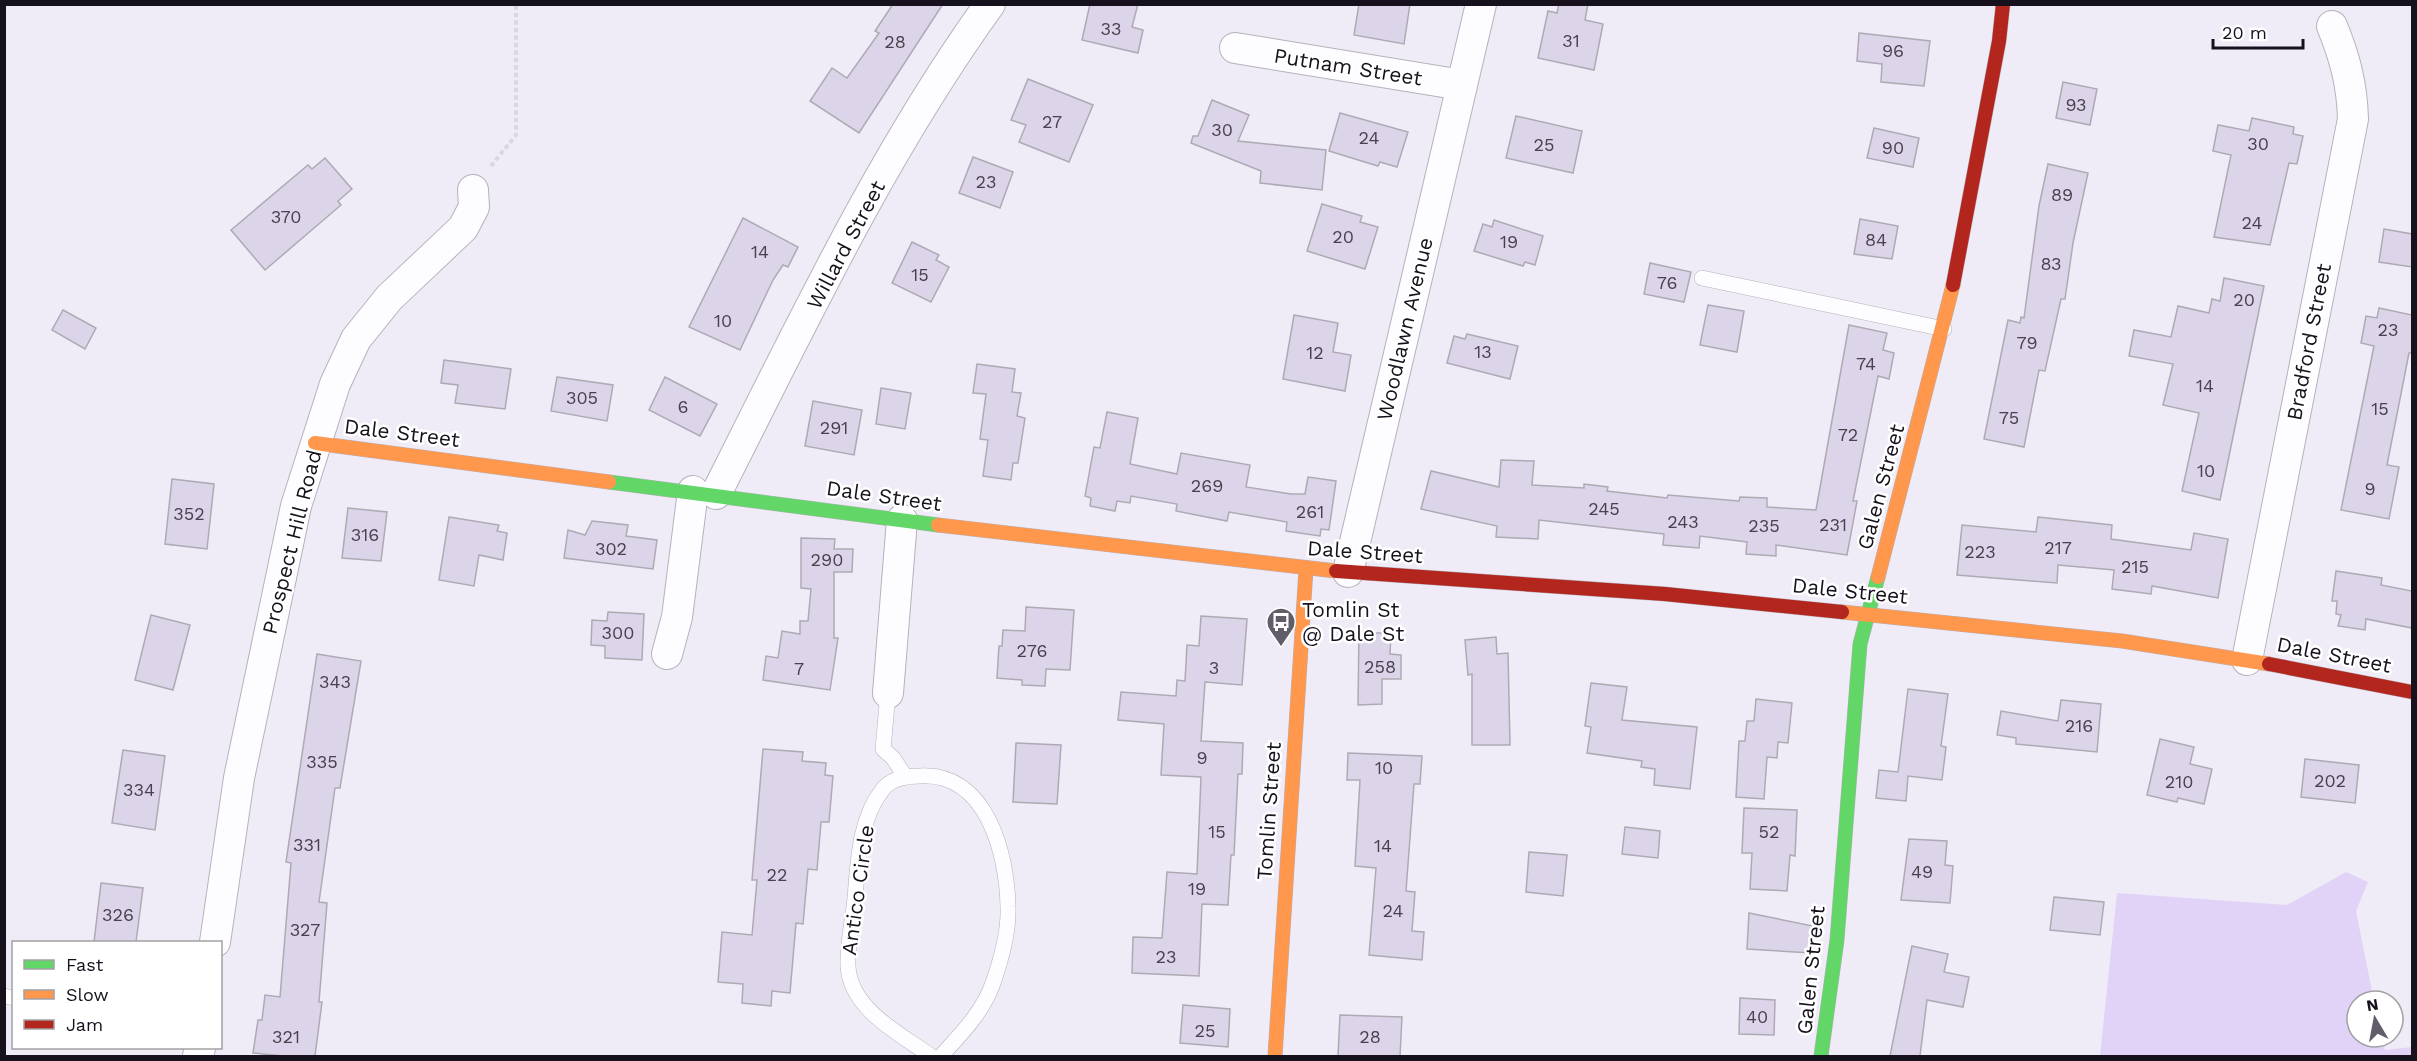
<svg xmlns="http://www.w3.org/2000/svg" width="2417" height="1061" viewBox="0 0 2417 1061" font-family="'Work Sans',sans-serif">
  <rect width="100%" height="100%" fill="#f0ecf7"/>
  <path fill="#e1d3f7" d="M2346 872 2368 882 2356 911 2374 1001H2357V1037H2382L2385 1050 2412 1047V1056H2100L2117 893 2287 905Z"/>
  <g fill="#dcd4e8" stroke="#aeaab4" stroke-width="1.5">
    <path d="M893 4H943L859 133 810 101 832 68 847 78 879 33 875 31Z"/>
    <path d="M1090 4H1138L1132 27 1143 30 1138 53 1082 40Z"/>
    <path d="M1359 4H1410L1404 44 1354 35Z"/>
    <path d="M1559 4H1588L1585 20 1603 24 1594 70 1538 58 1548 11 1557 13Z"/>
    <path d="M1859 33 1930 41 1924 86 1881 82 1882 64 1857 61Z"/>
    <path d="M1028 79 1093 105 1069 162 1019 142 1026 125 1011 120Z"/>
    <path d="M2063 82 2097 89 2090 125 2056 118Z"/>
    <path d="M1212 100 1249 115 1238 141 1326 150 1322 190 1260 183 1261 171 1191 143 1193 136H1198Z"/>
    <path d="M1340 113 1408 132 1397 167 1380 162 1378 166 1329 151Z"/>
    <path d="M1516 116 1582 131 1573 173 1506 158Z"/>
    <path d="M2252 118 2294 127 2293 134 2303 136 2297 164 2289 163 2270 245 2214 237 2231 155 2213 151 2218 125 2249 131Z"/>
    <path d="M1874 128 1919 138 1913 167 1867 158Z"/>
    <path d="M973 157 1013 172 1000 208 959 193Z"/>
    <path d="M325 158 352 189 338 201 341 205 265 270 231 230 308 165 312 169Z"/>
    <path d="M2048 164 2088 173 2073 243 2065 299H2061L2045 371 2039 370 2024 447 1984 439 2008 320 2020 323 2021 317 2024 318 2039 206Z"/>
    <path d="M1322 204 1362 216 1360 222 1378 227 1365 269 1307 251Z"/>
    <path d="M743 218 798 247 788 267 783 265 773 280 740 350 689 327Z"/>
    <path d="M1860 219 1898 226 1892 259 1854 254Z"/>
    <path d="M1494 220 1543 236 1535 265 1525 262 1523 266 1474 251 1483 224 1492 227Z"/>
    <path d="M2384 229 2412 234V267L2379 262Z"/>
    <path d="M912 242 939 255 936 260 949 267 931 302 892 283Z"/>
    <path d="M1650 263 1691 272 1684 302 1644 294Z"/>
    <path d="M2224 278 2264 286 2220 500 2182 491 2199 413 2163 405 2173 364 2129 356 2134 330 2171 337 2178 306 2209 313 2212 299 2220 301Z"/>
    <path d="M1708 305 1744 311 1737 352 1700 345Z"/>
    <path d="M2379 308 2412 315V353H2409L2387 465 2399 467 2389 519 2341 510 2374 346 2361 343 2366 316 2377 318Z"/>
    <path d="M63 310 96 328 85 349 52 330Z"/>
    <path d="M1294 315 1338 323 1333 352 1351 355 1345 391 1283 379Z"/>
    <path d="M1849 325 1887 333 1883 350 1894 353 1889 379 1878 376 1853 501H1857L1847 555 1776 545V556L1746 554 1747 542 1700 536 1699 548 1663 545 1664 534 1539 520 1538 539 1496 537 1497 526 1421 509 1431 471 1499 487 1501 460 1534 461 1532 485 1584 488V484L1608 487 1607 491 1667 498 1668 495 1739 501 1740 497 1767 498V507L1816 510Z"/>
    <path d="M1467 334 1518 346 1510 379 1447 363 1454 336 1465 339Z"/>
    <path d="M444 360 511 369 505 409 455 403 458 385 441 383Z"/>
    <path d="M977 364 1015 369 1012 392 1021 393 1017 416 1025 418 1018 463H1013L1011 480 983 476 988 440 980 439 986 394 973 393Z"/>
    <path d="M557 377 613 385 607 421 551 411Z"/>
    <path d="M665 377 717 404 700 436 649 410Z"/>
    <path d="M881 388 911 393 905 429 876 424Z"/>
    <path d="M813 401 862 410 854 455 805 446Z"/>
    <path d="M1107 412 1138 418 1130 464 1177 474 1181 453 1250 465 1246 487 1291 494H1305L1308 477 1336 481 1329 530 1321 529 1320 536 1286 531 1287 522 1229 512 1227 521 1176 511 1177 504 1131 496 1130 503 1117 501 1115 511 1090 506 1091 498 1085 496 1094 447 1100 448Z"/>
    <path d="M172 479 214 484 207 549 165 544Z"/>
    <path d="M348 508 387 512 381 561 342 558Z"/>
    <path d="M449 517 499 525 497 531 507 533 503 560 479 555 474 586 439 580Z"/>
    <path d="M2038 517 2112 525 2111 539 2191 550 2194 533 2228 539 2218 598 2152 586 2151 594 2112 589 2114 570 2058 565 2057 583 1957 575 1962 525 2036 532Z"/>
    <path d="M592 521 628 525 626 536 657 540 653 569 564 558 568 530 585 535Z"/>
    <path d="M801 538 835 539 834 549H853L852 572H834V638H838L830 690 763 680 766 656 778 658 782 631 800 634V621H808L811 589 801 588Z"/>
    <path d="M2336 571 2382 578 2381 585 2412 591V628L2366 619 2365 630 2338 626 2341 615 2336 614 2337 601H2332Z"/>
    <path d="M1026 607 1074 610 1070 670 1046 669 1045 686 1022 685V680L997 678 999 646H1002L1003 630 1025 631Z"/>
    <path d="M608 612 644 614 642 660 605 658V646L591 645 592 620 607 621Z"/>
    <path d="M151 615 190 625 173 690 135 680Z"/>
    <path d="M1201 616 1247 619 1242 685 1205 682 1201 741 1243 743 1242 774H1238L1234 855H1231L1228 905 1202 904 1199 976 1132 973 1133 937 1162 938 1167 872 1197 874 1201 777 1161 775 1164 724 1118 720 1121 692 1176 696 1177 680 1185 681 1187 645 1199 646Z"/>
    <path d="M1359 633H1391L1390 654 1401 655V679H1382V704L1358 705Z"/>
    <path d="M1496 637 1497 654 1508 653 1510 745H1472V674L1468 675 1465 640Z"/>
    <path d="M317 654 361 661 340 788H335L319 902 327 903 319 1002H322L315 1056H283L253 1053 258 1020H262L265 995 280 997 291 863 286 862Z"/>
    <path d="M1591 683 1627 687 1622 720 1697 727 1690 789 1654 785 1655 769 1641 767 1642 761 1587 753 1591 727 1585 726Z"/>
    <path d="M1908 689 1948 694 1941 746 1946 747 1942 780 1908 776 1906 801 1876 798 1879 770 1898 772Z"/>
    <path d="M1756 699 1792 703 1788 743 1778 742 1777 758 1767 757 1764 799 1736 797 1739 741H1745L1747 721H1754Z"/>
    <path d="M2061 700 2101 704 2097 752 2016 744V738L1997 735 2001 711 2058 721Z"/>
    <path d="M2160 739 2194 747 2190 764 2212 769 2204 804 2178 798 2177 802 2147 795Z"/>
    <path d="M1016 743 1061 745 1057 804 1013 802Z"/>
    <path d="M763 749 803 752 802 761 826 763 825 775 833 776 829 822H821L817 870 808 869 803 924 796 923 790 993 772 991 771 1006 742 1003 743 984 718 982 722 932 752 935 757 880H752Z"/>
    <path d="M123 750 165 756 155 830 112 823Z"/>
    <path d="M1348 753 1422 756 1420 784H1414L1406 891 1415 892 1412 931 1424 932 1422 960 1369 955 1376 868 1355 866 1360 780H1347Z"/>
    <path d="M2305 759 2359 765 2355 803 2301 797Z"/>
    <path d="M1744 808 1797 810 1795 856 1790 855 1787 891 1750 889 1752 853H1742Z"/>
    <path d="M1625 827 1660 831 1658 858 1622 854Z"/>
    <path d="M1909 839 1947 841 1945 865 1953 866 1950 903 1901 900Z"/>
    <path d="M1529 852 1567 855 1563 896 1526 892Z"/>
    <path d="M101 883 143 888 136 942H94Z"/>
    <path d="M2054 897 2104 902 2100 935 2050 930Z"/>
    <path d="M1749 913 1813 926 1811 953 1747 949Z"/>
    <path d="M1912 946 1948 954 1944 972 1969 977 1963 1007 1927 1000 1920 1056H1890Z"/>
    <path d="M1740 998 1775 1000 1774 1035 1739 1034Z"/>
    <path d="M1183 1005 1230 1009 1228 1047 1180 1043Z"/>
    <path d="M1340 1015 1402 1017 1400 1056H1338Z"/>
  </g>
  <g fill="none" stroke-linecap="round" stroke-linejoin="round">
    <g stroke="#b6b1bc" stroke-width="16">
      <g id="lane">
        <path d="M1702 278 1944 329"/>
        <path d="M888 693 883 749 893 758 905 776"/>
        <path d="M4 996 14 998"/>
        <path d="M931 1056C900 1034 850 1009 848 966 847 944 853 920 855 898 858 862 859 819 883 789 891 779 907 776 920 776 987 772 1007 854 1008 907 1009 931 1001 960 993 983 983 1012 961 1034 941 1056"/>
      </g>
    </g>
    <g stroke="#b6b1bc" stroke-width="32">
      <g id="street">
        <path d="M1235 48 1462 85"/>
        <path d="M716 494C800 328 881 155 990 4"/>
        <path d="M1348 572 1481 4"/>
        <path d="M667 654 677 617 693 491"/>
        <path d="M2247 660 2353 119C2352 84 2345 58 2332 26"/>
        <path d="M888 693 902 520"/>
        <path d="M215 942 239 778 296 506 335 384 356 339 389 298 463 228 474 207 473 190"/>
        <path d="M198 1056 200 1048"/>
      </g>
    </g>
    <g stroke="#b6b1bc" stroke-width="15">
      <g id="fast">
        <path d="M609 482 938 525"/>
        <path d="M1821 1056 1837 940 1860 644 1878 577"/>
      </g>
    </g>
    <g stroke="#b6b1bc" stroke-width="15">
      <g id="slow">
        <path d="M315 443 609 482"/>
        <path d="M938 525 1336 571"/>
        <path d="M1878 577 1953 285"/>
        <path d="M1842 612 2122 641 2269 664"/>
        <path d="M1275 1056 1306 569"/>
      </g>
    </g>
    <g stroke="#b6b1bc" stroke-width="15">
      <g id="jam">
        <path d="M1953 285 1999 41 2003 4"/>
        <path d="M1336 571 1665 594 1842 612"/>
        <path d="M2269 664 2412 692"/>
      </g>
    </g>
    <path stroke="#dad8dc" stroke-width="4" stroke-dasharray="4.5 3" stroke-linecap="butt" d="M491 166 516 135V4"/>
    <use href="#lane" stroke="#fdfcfe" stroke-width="15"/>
    <use href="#street" stroke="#fdfcfe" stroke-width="30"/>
    <use href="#fast" stroke="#63d668" stroke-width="14"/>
    <use href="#slow" stroke="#ff974d" stroke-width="14"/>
    <use href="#jam" stroke="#b3261e" stroke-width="14"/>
  </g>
  <defs>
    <g id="bus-pin" transform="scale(1.5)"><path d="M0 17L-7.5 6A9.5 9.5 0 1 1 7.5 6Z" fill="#625e69" stroke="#fff"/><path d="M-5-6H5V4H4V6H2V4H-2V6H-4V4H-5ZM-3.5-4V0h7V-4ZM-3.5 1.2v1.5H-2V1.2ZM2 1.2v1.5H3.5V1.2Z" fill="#fff"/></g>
  </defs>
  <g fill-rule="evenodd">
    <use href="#bus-pin" x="1281" y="622"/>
  </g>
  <g text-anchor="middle" stroke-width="5" stroke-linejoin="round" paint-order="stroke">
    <g font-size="18" fill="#48424f">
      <text x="1111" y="35">33</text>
      <text x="1571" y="47">31</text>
      <text x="895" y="48">28</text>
      <text x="1893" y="57">96</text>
      <text x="2076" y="111">93</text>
      <text x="1052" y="128">27</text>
      <text x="1222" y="136">30</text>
      <text x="1369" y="144">24</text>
      <text x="2258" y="150">30</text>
      <text x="1544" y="151">25</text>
      <text x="1893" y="154">90</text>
      <text x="986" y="188">23</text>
      <text x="2062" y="201">89</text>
      <text x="286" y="223">370</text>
      <text x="2252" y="229">24</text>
      <text x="1343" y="243">20</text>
      <text x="1876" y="246">84</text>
      <text x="1509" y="248">19</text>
      <text x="760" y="258">14</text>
      <text x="2051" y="270">83</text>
      <text x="920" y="281">15</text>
      <text x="1667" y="289">76</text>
      <text x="2244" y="306">20</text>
      <text x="723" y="327">10</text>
      <text x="2388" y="336">23</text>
      <text x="2027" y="349">79</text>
      <text x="1483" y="358">13</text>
      <text x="1315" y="359">12</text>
      <text x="1866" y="370">74</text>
      <text x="2205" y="392">14</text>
      <text x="582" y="404">305</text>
      <text x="683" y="413">6</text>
      <text x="2380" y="415">15</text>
      <text x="2009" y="424">75</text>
      <text x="834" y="434">291</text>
      <text x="1848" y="441">72</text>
      <text x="2206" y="477">10</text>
      <text x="1207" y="492">269</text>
      <text x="2370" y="495">9</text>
      <text x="1604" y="515">245</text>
      <text x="1310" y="518">261</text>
      <text x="189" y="520">352</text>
      <text x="1683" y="528">243</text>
      <text x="1833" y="531">231</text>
      <text x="1764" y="532">235</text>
      <text x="365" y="541">316</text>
      <text x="2058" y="554">217</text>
      <text x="611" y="555">302</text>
      <text x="1980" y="558">223</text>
      <text x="827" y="566">290</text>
      <text x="2135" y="573">215</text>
      <text x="618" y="639">300</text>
      <text x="1032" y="657">276</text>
      <text x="1380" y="673">258</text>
      <text x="1214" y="674">3</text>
      <text x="799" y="675">7</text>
      <text x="335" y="688">343</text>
      <text x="2079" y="732">216</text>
      <text x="1202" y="764">9</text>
      <text x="322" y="768">335</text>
      <text x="1384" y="774">10</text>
      <text x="2330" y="787">202</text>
      <text x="2179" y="788">210</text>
      <text x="139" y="796">334</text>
      <text x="1217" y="838">15</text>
      <text x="1769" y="838">52</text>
      <text x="307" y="851">331</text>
      <text x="1383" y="852">14</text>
      <text x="1922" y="878">49</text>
      <text x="777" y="881">22</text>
      <text x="1197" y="895">19</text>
      <text x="1393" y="917">24</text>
      <text x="118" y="921">326</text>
      <text x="305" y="936">327</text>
      <text x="1166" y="963">23</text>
      <text x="1757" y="1023">40</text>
      <text x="1205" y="1037">25</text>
      <text x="286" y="1043">321</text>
      <text x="1370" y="1043">28</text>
    </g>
    <g font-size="21" fill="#16111c" stroke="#fff">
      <text transform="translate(1348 67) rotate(9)" y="7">Putnam Street</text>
      <text transform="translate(846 245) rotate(-62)" y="7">Willard Street</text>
      <text transform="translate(1405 329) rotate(-77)" y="7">Woodlawn Avenue</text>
      <text transform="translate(2309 342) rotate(-79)" y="7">Bradford Street</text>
      <text transform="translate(402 433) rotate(7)" y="7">Dale Street</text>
      <text transform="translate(1881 487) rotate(-75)" y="7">Galen Street</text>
      <text transform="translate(884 496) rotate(8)" y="7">Dale Street</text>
      <text transform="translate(292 542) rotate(-76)" y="7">Prospect Hill Road</text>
      <text transform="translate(1365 552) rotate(4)" y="7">Dale Street</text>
      <text transform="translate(1850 591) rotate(6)" y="7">Dale Street</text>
      <text transform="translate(2334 655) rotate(11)" y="7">Dale Street</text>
      <text transform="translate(1269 811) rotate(-86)" y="7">Tomlin Street</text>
      <text transform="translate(858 890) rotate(-82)" y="7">Antico Circle</text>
      <text transform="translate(1811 970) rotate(-84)" y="7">Galen Street</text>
    </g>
    <g font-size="21" fill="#16111c" stroke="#fff" text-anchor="start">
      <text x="1302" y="617">Tomlin St<tspan x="1302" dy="24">@ Dale St</tspan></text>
    </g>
  </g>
  <rect width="2417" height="1061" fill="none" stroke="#16111c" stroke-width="12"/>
  <rect x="12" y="941" width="210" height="108" fill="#ffffff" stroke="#a2a0a4" stroke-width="1.5"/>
  <rect x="24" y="960" width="30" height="9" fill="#63d668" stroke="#a2a0a4" stroke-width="1.5"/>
  <text x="66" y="971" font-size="18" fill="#16111c">Fast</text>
  <rect x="24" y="990" width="30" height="9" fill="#ff974d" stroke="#a2a0a4" stroke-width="1.5"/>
  <text x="66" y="1001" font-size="18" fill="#16111c">Slow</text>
  <rect x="24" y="1020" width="30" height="9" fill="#b3261e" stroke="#a2a0a4" stroke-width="1.5"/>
  <text x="66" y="1031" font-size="18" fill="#16111c">Jam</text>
  <g transform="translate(2375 1019) rotate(350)"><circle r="28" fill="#ffffff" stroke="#a2a0a4" stroke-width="1.5"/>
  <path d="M0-4.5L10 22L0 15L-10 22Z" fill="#625e69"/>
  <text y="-9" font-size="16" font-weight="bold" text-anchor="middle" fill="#16111c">N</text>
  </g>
  <path d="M2213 39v9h90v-9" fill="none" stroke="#16111c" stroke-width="3"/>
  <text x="2222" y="39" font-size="18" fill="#16111c" stroke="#ffffff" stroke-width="4.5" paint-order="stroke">20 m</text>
</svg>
